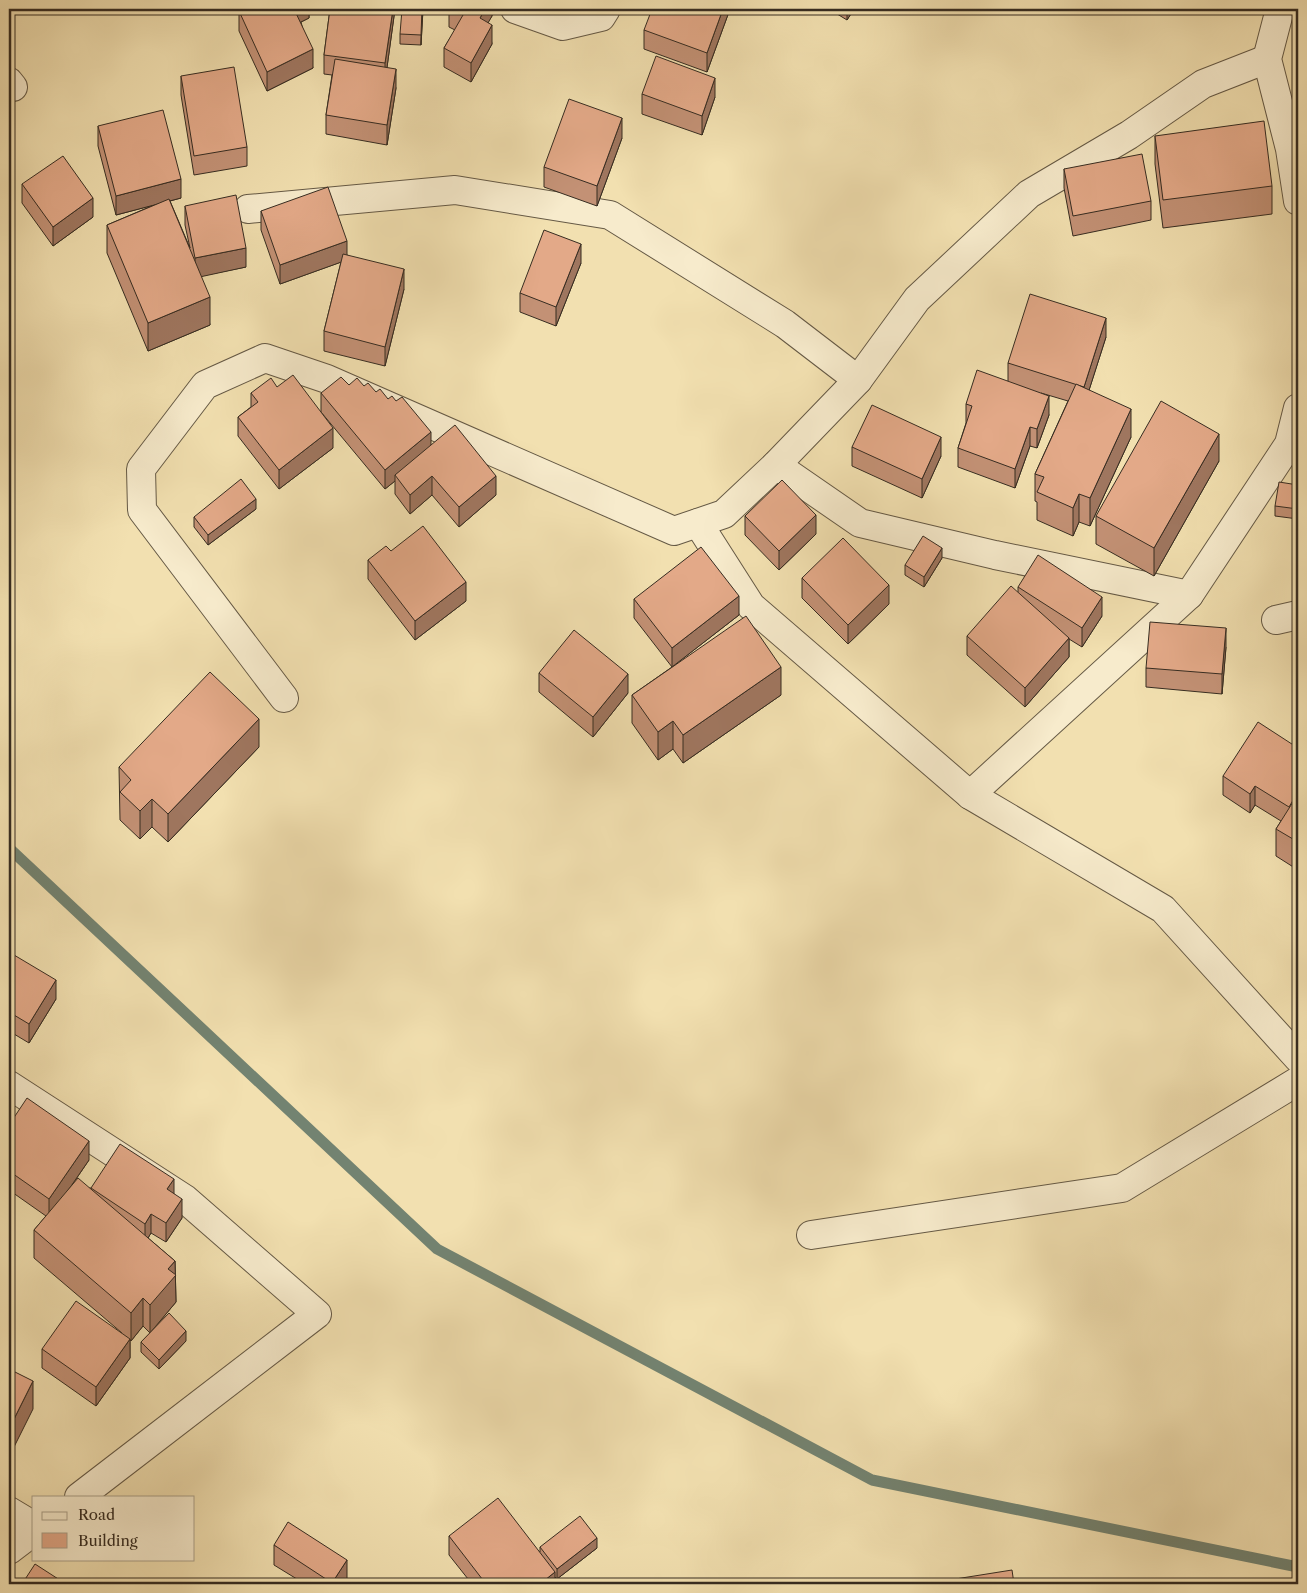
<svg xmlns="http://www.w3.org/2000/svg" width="1307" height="1593" viewBox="0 0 1307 1593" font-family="'Libre Caslon Text',serif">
  <rect width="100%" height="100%" fill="#f2e0b0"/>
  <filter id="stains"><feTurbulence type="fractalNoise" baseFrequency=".004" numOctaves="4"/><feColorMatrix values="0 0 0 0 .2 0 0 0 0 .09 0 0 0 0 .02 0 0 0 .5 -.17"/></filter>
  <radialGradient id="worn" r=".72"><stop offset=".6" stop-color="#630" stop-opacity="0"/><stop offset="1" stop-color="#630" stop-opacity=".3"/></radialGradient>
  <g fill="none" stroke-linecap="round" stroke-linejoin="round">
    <path stroke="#738371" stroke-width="11" d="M9 848 437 1249 872 1480 1298 1567"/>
    <g stroke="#655945" stroke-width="30">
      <g id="minor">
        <path d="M515 9 563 26 601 17 606 9"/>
        <path d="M1280 9 1267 59 1290 149 1298 201"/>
        <path d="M9 82 13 87"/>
        <path d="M248 209 455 190 610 215 785 324 858 380"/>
        <path d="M776 465 860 523 995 555 1189 595"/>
        <path d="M698 523 751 606 970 795 1163 909 1298 1058"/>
        <path d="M1276 620 1298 615"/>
        <path d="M284 698 142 510 141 469 205 385 265 358 327 379 674 531 724 514 776 465 858 380 917 299 1029 194 1129 135 1203 84 1267 59"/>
        <path d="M970 795 1189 595 1289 444 1298 408"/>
        <path d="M9 1085 185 1199 317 1314 79 1497"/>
        <path d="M811 1235 1122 1188 1298 1081"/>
        <path d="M9 1511 34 1526"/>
        <path d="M9 1550 34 1531"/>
      </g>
    </g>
    <use href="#minor" stroke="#f7ebcc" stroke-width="28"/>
  </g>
  <g fill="#c39175" stroke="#362c21">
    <path d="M309 9V18L301 22 313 68 267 91 239 31V11Z"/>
    <path d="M330 9H395L387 67 396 88 387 145 326 134V115L332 75 324 74V55Z"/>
    <path d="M423 9 421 45 400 44V34Z"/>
    <path d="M449 9H492V16L488 22 492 44 471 82 444 67V48L455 30 449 27Z"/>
    <path d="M730 9 707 72 644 49V30Z"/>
    <path d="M829 9H854L847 20Z"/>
    <path d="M181 76 247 147V166L194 175 181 95Z"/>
    <path d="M642 94 715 97 702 135 642 114Z"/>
    <path d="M98 126 181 198 170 201 190 248 185 225V206L246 267 201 276 210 325 148 351 107 253V225L154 205 116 215 98 146Z"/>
    <path d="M1155 136 1272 186V214L1163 228 1155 164Z"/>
    <path d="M622 138 597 206 544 187V167Z"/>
    <path d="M1064 169 1151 201V220L1073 236 1064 188Z"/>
    <path d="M22 184 93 217 53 246 22 203Z"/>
    <path d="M261 211 347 255 404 289 385 366 324 351V331L341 262 280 284 261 230Z"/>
    <path d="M581 263 556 326 520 312V293Z"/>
    <path d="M1106 337 1089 390 1131 437 1090 526 1079 522 1073 536 1037 520V502L1035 501V474L1068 401 1041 393 1049 415 1037 448 1030 446 1015 488 958 467V448L966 423V404L1008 381V363Z"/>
    <path d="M349 385 364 386 388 399 431 445 496 495 459 527 432 495 410 514 395 494V481L385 489 321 412V393Z"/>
    <path d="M277 387 333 448 279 489 238 436V417L251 407V393Z"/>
    <path d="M852 447 941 456 922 498 852 466Z"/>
    <path d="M1219 461 1154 576 1096 544V516Z"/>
    <path d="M1298 485V519L1275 516V506Z"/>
    <path d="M256 509 208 545 194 527V517Z"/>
    <path d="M745 516 816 534 779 570 745 535Z"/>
    <path d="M391 551 466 601 415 640 368 579V560Z"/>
    <path d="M942 558 924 587 905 575V565Z"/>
    <path d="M802 578 889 604 848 644 802 598Z"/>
    <path d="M1018 587 1102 616 1082 647 1069 639V657L1025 707 967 655V636L1018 592Z"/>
    <path d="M634 599 739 615 672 667 781 695 683 763 673 749 658 760 632 723V695L672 667 634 618Z"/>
    <path d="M1226 647 1222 694 1146 687V668Z"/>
    <path d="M539 673 628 693 593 737 539 692Z"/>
    <path d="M259 747 168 842 152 827 140 839 120 820 119 767Z"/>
    <path d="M1298 748V870L1276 856V829L1281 821 1255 805 1250 813 1223 795V776Z"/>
    <path d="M9 952 56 999 29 1043 9 1031Z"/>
    <path d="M9 1125 89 1160 70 1188H91L174 1194 182 1218 166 1242 151 1233 148 1238 175 1261 176 1302 151 1332 186 1341 159 1369 141 1352V1342L150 1333 143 1326 131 1341 130 1340V1358L96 1406 42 1368V1349L122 1333 34 1258V1230L46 1216 9 1190Z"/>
    <path d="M449 1536 540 1552V1547L597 1548 557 1579 555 1577V1584H472L449 1555Z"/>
    <path d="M274 1545 347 1579 343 1584H305L274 1565Z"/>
  </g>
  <g fill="#9f765f" stroke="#362c21">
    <path d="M293 9H309V18L293 26Z"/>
    <path d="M393 9H395L385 82V63Z"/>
    <path d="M422 9H423L421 45V35Z"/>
    <path d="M485 9H492V16L480 37V18Z"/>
    <path d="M723 9H730L707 72V53Z"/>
    <path d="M847 9H854L847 20Z"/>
    <path d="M492 25V44L471 82V63Z"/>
    <path d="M313 49V68L267 91V72Z"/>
    <path d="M396 69V88L387 145V125Z"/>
    <path d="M715 78V97L702 135V116Z"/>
    <path d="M622 118V138L597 206V186Z"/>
    <path d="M181 179V198L116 215V196Z"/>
    <path d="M93 198V217L53 246V227Z"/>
    <path d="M347 241V260L280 284V265Z"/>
    <path d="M581 244V263L556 326V307Z"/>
    <path d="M246 248V267L195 278V258Z"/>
    <path d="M404 269V289L385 366V347Z"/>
    <path d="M210 297V325L148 351V323Z"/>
    <path d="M1106 318V337L1084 406V387Z"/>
    <path d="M1049 396V415L1037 448V429Z"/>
    <path d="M1131 409V437L1090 526V498Z"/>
    <path d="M1030 427V446L1015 488V469Z"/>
    <path d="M333 428V448L279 489V470Z"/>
    <path d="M431 432V451L395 475V481L385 489V470Z"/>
    <path d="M1219 434V461L1154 576V548Z"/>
    <path d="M941 437V456L922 498V479Z"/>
    <path d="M432 476V495L410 514V495Z"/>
    <path d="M496 476V495L459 527V507Z"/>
    <path d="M1079 494V522L1073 536V508Z"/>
    <path d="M256 499V509L208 545V535Z"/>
    <path d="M816 515V534L779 570V551Z"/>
    <path d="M942 548V558L924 587V577Z"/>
    <path d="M466 582V601L415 640V621Z"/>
    <path d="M889 585V604L848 644V625Z"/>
    <path d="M739 596V615L672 667V648Z"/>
    <path d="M1102 597V616L1082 647V628Z"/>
    <path d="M1226 628V647L1222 694V674Z"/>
    <path d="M1069 638V657L1025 707V688Z"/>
    <path d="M781 667V695L683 763V735Z"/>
    <path d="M628 674V693L593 737V717Z"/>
    <path d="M259 719V747L168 842V814Z"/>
    <path d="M673 721V749L658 760V732Z"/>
    <path d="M1255 786V805L1250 813V794Z"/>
    <path d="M152 799V827L140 839V811Z"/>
    <path d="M56 980V999L29 1043V1024Z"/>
    <path d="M89 1141V1160L49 1218V1199Z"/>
    <path d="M174 1179V1198L167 1189Z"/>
    <path d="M182 1199V1218L166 1242V1223Z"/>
    <path d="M151 1214V1233L145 1243V1224Z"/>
    <path d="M175 1261 176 1302 150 1333V1305L168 1269Z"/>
    <path d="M143 1298V1326L131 1341V1313Z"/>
    <path d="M186 1331V1341L159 1369V1360Z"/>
    <path d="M130 1339V1358L96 1406V1387Z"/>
    <path d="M33 1381V1409L9 1457V1429Z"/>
    <path d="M597 1538V1548L557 1579V1569Z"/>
    <path d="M347 1560V1579L343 1584H332V1583Z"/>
    <path d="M555 1572V1584H540Z"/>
  </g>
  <g fill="#e3a988" stroke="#362c21">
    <path d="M244 9H294L313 49 267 72 239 11Z"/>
    <path d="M330 9H393L385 63 324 55Z"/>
    <path d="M402 9H422L421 35 400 34Z"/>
    <path d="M451 9H485L480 18 492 25 471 63 444 48 463 15Z"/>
    <path d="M652 9H723L707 53 644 30Z"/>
    <path d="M656 56 715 78 702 116 642 94Z"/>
    <path d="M335 59 396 69 387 125 326 115Z"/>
    <path d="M234 67 247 147 194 156 181 76Z"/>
    <path d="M569 99 622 118 597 186 544 167Z"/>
    <path d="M163 110 181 179 116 196 98 126Z"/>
    <path d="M1264 121 1272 186 1163 200 1155 136Z"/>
    <path d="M1142 154 1151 201 1073 216 1064 169Z"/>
    <path d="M63 156 93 198 53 227 22 184Z"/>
    <path d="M328 187 347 241 280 265 261 211Z"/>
    <path d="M236 195 246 248 195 258 185 206Z"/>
    <path d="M169 199 210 297 148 323 107 225Z"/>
    <path d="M544 230 581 244 556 307 520 293Z"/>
    <path d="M343 254 404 269 385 347 324 331Z"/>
    <path d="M1030 294 1106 318 1084 387 1008 363Z"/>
    <path d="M977 370 1049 396 1037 429 1030 427 1015 469 958 448 972 406 966 404Z"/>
    <path d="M293 375 333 428 279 470 238 417 258 402 251 393 271 378 277 387Z"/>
    <path d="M341 377 349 385 357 378 364 386 368 383 376 392 380 389 388 399 392 396 396 401 402 397 431 432 385 470 321 393Z"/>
    <path d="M1076 384 1131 409 1090 498 1079 494 1073 508 1037 492 1044 477 1035 474Z"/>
    <path d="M1161 401 1219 434 1154 548 1096 516Z"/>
    <path d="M872 405 941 437 922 479 852 447Z"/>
    <path d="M455 425 496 476 459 507 432 476 410 495 395 475Z"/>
    <path d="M241 479 256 499 208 535 194 517Z"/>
    <path d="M782 480 816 515 779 551 745 516Z"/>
    <path d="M1279 482 1298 485V509L1275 506Z"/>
    <path d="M423 526 466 582 415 621 368 560 386 546 391 551Z"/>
    <path d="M923 536 942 548 924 577 905 565Z"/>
    <path d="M843 538 889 585 848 625 802 578Z"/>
    <path d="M701 547 739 596 672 648 634 599Z"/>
    <path d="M1038 555 1102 597 1082 628 1018 587Z"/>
    <path d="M1011 586 1069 638 1025 688 967 636Z"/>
    <path d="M746 616 781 667 683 735 673 721 658 732 632 695Z"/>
    <path d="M1150 622 1226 628 1222 674 1146 668Z"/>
    <path d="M574 630 628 674 593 717 539 673Z"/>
    <path d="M210 672 259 719 168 814 152 799 140 811 120 792 131 780 119 767Z"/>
    <path d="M1258 722 1298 748V792L1289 807 1255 786 1250 794 1223 776Z"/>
    <path d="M1298 794V842L1276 829Z"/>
    <path d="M9 952 56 980 29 1024 9 1012Z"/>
    <path d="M27 1098 89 1141 49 1199 9 1171V1125Z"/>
    <path d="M120 1144 174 1179 167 1189 182 1199 166 1223 151 1214 145 1224 91 1188Z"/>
    <path d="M78 1178 175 1261 168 1269 176 1275 150 1305 143 1298 131 1313 34 1230Z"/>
    <path d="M76 1301 130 1339 96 1387 42 1349Z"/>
    <path d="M169 1313 186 1331 159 1360 141 1342Z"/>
    <path d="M9 1369 33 1381 9 1429Z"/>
    <path d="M498 1498 555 1572 540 1584H486L449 1536Z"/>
    <path d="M580 1516 597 1538 557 1569 540 1547Z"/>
    <path d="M288 1522 347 1560 332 1583 274 1545Z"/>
    <path d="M35 1564 66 1584H22Z"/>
    <path d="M1012 1570 1014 1584H924Z"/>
  </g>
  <rect width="1307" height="1593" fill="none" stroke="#f2e0b0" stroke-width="30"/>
  <rect x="10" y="10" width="1287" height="1573" fill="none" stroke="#362c21" stroke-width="2.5"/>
  <rect x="15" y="15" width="1277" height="1563" fill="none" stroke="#362c21"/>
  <rect x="32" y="1496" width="162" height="65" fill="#f7ebcc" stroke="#aa9f88"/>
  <rect x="42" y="1512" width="25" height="8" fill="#f7ebcc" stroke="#aa9f88"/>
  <text x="78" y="1520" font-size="15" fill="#362c21">Road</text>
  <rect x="42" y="1533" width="25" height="15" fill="#e3a988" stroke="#aa9f88"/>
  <text x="78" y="1546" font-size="15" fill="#362c21">Building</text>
  <rect width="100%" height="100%" filter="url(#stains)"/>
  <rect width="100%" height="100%" fill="url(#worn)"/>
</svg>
